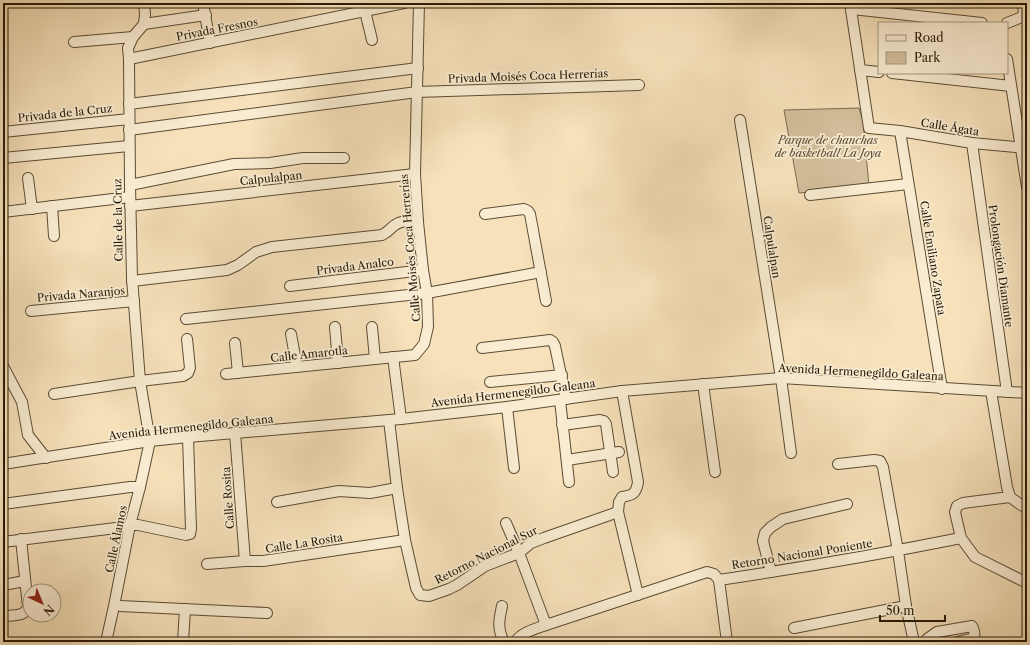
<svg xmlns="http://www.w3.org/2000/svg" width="1030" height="645" viewBox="0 0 1030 645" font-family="'Libre Caslon Text',serif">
  <rect width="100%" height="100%" fill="#f6e1ba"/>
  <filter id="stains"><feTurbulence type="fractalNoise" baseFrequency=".005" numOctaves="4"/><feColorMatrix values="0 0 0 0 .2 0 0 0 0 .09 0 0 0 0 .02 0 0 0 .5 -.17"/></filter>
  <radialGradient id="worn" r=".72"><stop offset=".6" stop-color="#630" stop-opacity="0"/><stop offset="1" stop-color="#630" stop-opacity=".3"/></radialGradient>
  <path fill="#d3bf9c" stroke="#7d6c52" d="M859 108 863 121 869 186 799 193 784 110Z"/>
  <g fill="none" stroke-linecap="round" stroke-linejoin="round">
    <g stroke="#5b4c34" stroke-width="12">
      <g id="minor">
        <path d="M203 3 210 43"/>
        <path d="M850 3 869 128 900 131 972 143 1027 148"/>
        <path d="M1023 3 1024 16"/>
        <path d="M852 9 982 23"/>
        <path d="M365 11 372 40"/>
        <path d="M1007 23 1027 15"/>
        <path d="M144 24 206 15"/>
        <path d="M74 42 133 37"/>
        <path d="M129 59 404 3"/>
        <path d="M1007 59 1027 187"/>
        <path d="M860 70 879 72"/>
        <path d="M892 73 1011 86"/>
        <path d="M129 104 418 68"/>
        <path d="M740 120 781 378 791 453"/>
        <path d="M129 130 417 92 639 85"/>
        <path d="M900 131 942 389"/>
        <path d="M3 132 129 119"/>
        <path d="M972 143 1007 392"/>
        <path d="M3 158 129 146"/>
        <path d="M28 178 32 209"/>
        <path d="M130 185 234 164 270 163 303 158H344"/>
        <path d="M810 195 908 184"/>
        <path d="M52 206 54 236"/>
        <path d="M130 206 415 174"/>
        <path d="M3 212 130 197"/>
        <path d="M485 214 524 209 528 211 530 214 546 301"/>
        <path d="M132 281 227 270 238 265 256 252 272 247 382 235C390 231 389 229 395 225 402 220 410 221 418 222"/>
        <path d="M290 286 423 270"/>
        <path d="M31 311 134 301"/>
        <path d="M186 319 427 293 541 272"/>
        <path d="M335 327 338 363"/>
        <path d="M372 327 375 359"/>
        <path d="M291 334 297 367"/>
        <path d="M235 343 238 373"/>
        <path d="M482 348 550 340 553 342 555 346 566 399"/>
        <path d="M393 357 401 419"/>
        <path d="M3 366 22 402 28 435 46 458"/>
        <path d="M226 374 415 355 424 344 428 327 427 293 423 270 418 222 415 174 419 3"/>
        <path d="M490 382 562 375"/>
        <path d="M703 384 715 472"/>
        <path d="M622 391 638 482C636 494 633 495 622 497L619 502 618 512 638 595"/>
        <path d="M991 391 1007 487 1010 497 1021 505 1027 508"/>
        <path d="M54 394 140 381 183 376 188 373 190 368 187 339"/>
        <path d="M560 400 569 482"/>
        <path d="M507 407 514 468"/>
        <path d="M389 420 397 488 405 540 416 588 420 595 429 596 449 589 457 585 485 566 519 553 531 543 544 538 618 512"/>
        <path d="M562 425 600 420 604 421 606 424 613 472"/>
        <path d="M235 433 245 561"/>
        <path d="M567 460 619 452"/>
        <path d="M3 464 150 441 188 437 401 419 507 407 622 391 781 378 1027 393"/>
        <path d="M838 464 874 460 880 461 883 467 898 551 906 606 914 642"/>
        <path d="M1010 497 963 503 957 506 955 512 961 538 975 557 1027 583"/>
        <path d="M277 502 339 491 370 493 397 488"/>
        <path d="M3 504 130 487H140"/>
        <path d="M506 523 519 553 546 625"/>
        <path d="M130 525H138L186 535 190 534 191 529 188 437"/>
        <path d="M3 542 124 527"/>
        <path d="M207 564 245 561H263L405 540"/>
        <path d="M771 572 763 541 765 533 771 527 783 519 847 504"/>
        <path d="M719 580C800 568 881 554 961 538"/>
        <path d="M719 580 727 642"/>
        <path d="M3 585 25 581"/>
        <path d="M120 606 267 613"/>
        <path d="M502 606C499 620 497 628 504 642"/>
        <path d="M3 616C12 615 25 617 28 607L21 539"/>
        <path d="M794 628 906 606"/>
        <path d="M106 642 114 606 130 525 140 487 150 441 140 381 132 278 130 185 129 59 128 48 133 37 144 24 145 14 144 3"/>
        <path d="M183 642 185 609"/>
        <path d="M515 642C522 632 535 629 546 625L707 572 714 574 719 580"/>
        <path d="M928 642 927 639 937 632 972 626C974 629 975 635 974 638L957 642"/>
      </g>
    </g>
    <use href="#minor" stroke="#f9ecd2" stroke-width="10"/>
  </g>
  <g text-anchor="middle" stroke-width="3.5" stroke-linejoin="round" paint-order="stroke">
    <g font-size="11" fill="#271a08" stroke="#f9ecd2">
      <text transform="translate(217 29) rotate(-11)" y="4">Privada Fresnos</text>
      <text transform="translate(528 76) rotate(-2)" y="4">Privada Moisés Coca Herrerías</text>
      <text transform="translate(65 113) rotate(-6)" y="4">Privada de la Cruz</text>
      <text transform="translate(950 127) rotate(9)" y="4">Calle Ágata</text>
      <text transform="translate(271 178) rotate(-6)" y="4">Calpulalpan</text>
      <text transform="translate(118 220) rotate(-91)" y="4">Calle de la Cruz</text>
      <text transform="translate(772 247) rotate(81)" y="4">Calpulalpan</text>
      <text transform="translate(410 248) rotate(-95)" y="4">Calle Moisés Coca Herrerías</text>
      <text transform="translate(933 258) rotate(81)" y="4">Calle Emiliano Zapata</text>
      <text transform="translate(355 266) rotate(-7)" y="4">Privada Analco</text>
      <text transform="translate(1001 266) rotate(82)" y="4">Prolongación Diamante</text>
      <text transform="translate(81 294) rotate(-5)" y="4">Privada Naranjos</text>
      <text transform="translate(309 354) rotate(-6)" y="4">Calle Amarotla</text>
      <text transform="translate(861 372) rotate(3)" y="4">Avenida Hermenegildo Galeana</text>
      <text transform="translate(513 393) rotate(-7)" y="4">Avenida Hermenegildo Galeana</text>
      <text transform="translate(191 427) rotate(-6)" y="4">Avenida Hermenegildo Galeana</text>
      <text transform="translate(228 498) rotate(-94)" y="4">Calle Rosita</text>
      <text transform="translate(116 539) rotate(-78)" y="4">Calle Álamos</text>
      <text transform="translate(304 543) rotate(-9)" y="4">Calle La Rosita</text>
      <text transform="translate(802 554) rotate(-9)" y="4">Retorno Nacional Poniente</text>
      <text transform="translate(486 555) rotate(-27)" y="4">Retorno Nacional Sur</text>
    </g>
    <g font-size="11" font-style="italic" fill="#5b4c34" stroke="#f9ecd2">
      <text x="828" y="144">Parque de chanchas<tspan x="828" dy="13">de basketball La Joya</tspan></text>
    </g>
  </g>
  <rect width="1030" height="645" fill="none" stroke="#f6e1ba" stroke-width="16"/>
  <rect x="4" y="4" width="1022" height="637" fill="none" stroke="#271a08" stroke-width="2"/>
  <rect x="8" y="8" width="1014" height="629" fill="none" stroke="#271a08"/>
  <rect x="878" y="22" width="130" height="52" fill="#f9ecd2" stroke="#a59881"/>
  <rect x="886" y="35" width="20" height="6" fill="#f9ecd2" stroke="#a59881"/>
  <text x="914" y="42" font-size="12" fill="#271a08">Road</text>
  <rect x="886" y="52" width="20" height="12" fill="#d3bf9c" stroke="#a59881"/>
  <text x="914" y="62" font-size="12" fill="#271a08">Park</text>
  <g transform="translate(42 603) rotate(136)"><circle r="19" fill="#f9ecd2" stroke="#a59881"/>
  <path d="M0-3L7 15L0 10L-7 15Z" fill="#8f2418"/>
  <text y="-6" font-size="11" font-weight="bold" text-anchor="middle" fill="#271a08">N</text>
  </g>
  <path d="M880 615v6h65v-6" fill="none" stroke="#271a08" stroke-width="2"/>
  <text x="886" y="615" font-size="12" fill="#271a08" stroke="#f9ecd2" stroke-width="3" paint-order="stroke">50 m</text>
  <rect width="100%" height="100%" filter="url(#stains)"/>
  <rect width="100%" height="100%" fill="url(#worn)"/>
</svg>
